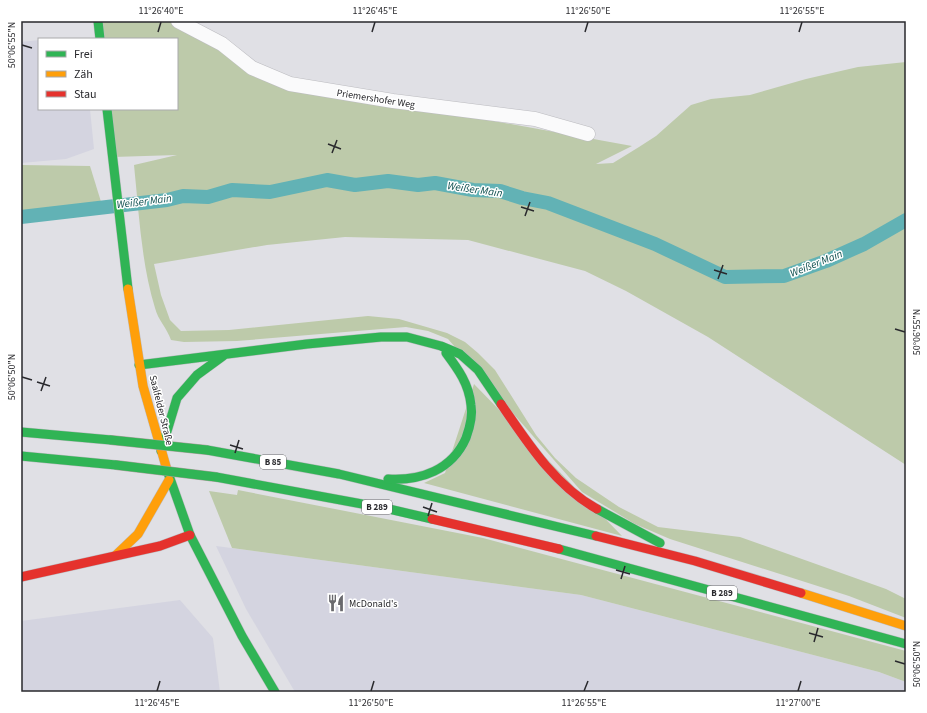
<svg xmlns="http://www.w3.org/2000/svg" width="927" height="713" viewBox="0 0 927 713" font-family="'Source Sans 3',sans-serif">
  <rect width="100%" height="100%" fill="#e0e0e5"/>
  <g fill="#d4d4e0">
    <path d="M39 40V109H90L94 149 66 159 21 163V42Z"/>
    <path d="M216 546 581 595 879 672 906 682V692H295L246 609Z"/>
    <path d="M180 600 213 638 220 692H21V621Z"/>
  </g>
  <g fill="#bdcaaa">
    <path d="M99 21H169L290 84 632 146 596 164 613 163 639 147 656 136 691 105 711 99 750 95 806 79 858 67 906 62V465L708 337 626 291 585 271 468 240 345 237 267 245 154 264 161 295 170 320 181 331 229 330 368 316 399 319 447 333 465 342 478 353 495 370 536 435 555 458 576 478 619 507 658 527 740 537 886 589 906 599V618L849 596 670 539 635 524 582 492 448 339 428 331 406 327 237 341 184 342 171 340C167 328 158 320 155 308 141 262 139 213 134 165L177 155 113 157 108 109H177V39H101Z"/>
    <path d="M21 165 90 166 102 205 21 214Z"/>
    <path d="M474 384 622 536 424 483 445 473Z"/>
    <path d="M238 490 483 538 906 651V682L879 672 581 595 232 548 209 491 237 495Z"/>
  </g>
  <g fill="none" stroke-linecap="round" stroke-linejoin="round">
    <path stroke="#62b2b5" stroke-width="14" d="M21 217 167 200 183 196 208 197 232 190 270 192 327 180 355 185 388 181 418 185 435 183 473 190 500 191 522 198 548 203 655 244 725 277 784 276 826 261 864 244 906 220"/>
    <g stroke="#bcbcc0" stroke-width="15">
      <path id="street" d="M178 21 222 44 252 68 290 84 393 101 535 119 588 134"/>
    </g>
    <g stroke="#bcbcc0" stroke-width="10">
      <g id="fast">
        <path d="M98 21 100 39"/>
        <path d="M107 109 128 289"/>
        <path d="M139 365 307 344 381 337H407L441 346 460 354 478 370 501 404"/>
        <path d="M21 432 111 440"/>
        <path d="M207 450 339 474 596 536"/>
        <path d="M161 451 177 398 197 375 223 356"/>
        <path d="M21 456 116 465"/>
        <path d="M167 470 190 535"/>
        <path d="M216 477 389 509 432 519"/>
        <path d="M388 479C421 481 452 470 466 438 470 427 473 416 471 405 469 384 458 369 446 353"/>
        <path d="M597 509 660 543"/>
        <path d="M190 535 242 636 275 692"/>
        <path d="M559 549 906 644"/>
      </g>
    </g>
    <g stroke="#bcbcc0" stroke-width="10">
      <g id="slow">
        <path d="M128 289 143 386 167 470"/>
        <path d="M116 555 138 534 169 480"/>
        <path d="M801 593 906 626"/>
      </g>
    </g>
    <g stroke="#bcbcc0" stroke-width="10">
      <g id="jam">
        <path d="M501 404C527 442 555 486 597 509"/>
        <path d="M432 519 559 549"/>
        <path d="M596 536 695 561 801 593"/>
        <path d="M21 577 160 546 190 535"/>
      </g>
    </g>
    <use href="#street" stroke="#fafafb" stroke-width="14"/>
    <use href="#fast" stroke="#30b455" stroke-width="9"/>
    <use href="#slow" stroke="#ff9f0a" stroke-width="9"/>
    <use href="#jam" stroke="#e5322d" stroke-width="9"/>
    <g stroke="#ada09f" stroke-width="10" stroke-linecap="butt">
      <g id="fast-bridge">
        <path d="M111 440 207 450"/>
        <path d="M116 465 216 477"/>
      </g>
    </g>
    <use href="#fast-bridge" stroke="#30b455" stroke-width="9"/>
  </g>
  <path fill="none" stroke="#29292d" stroke-width="1.5" d="M158 32 161 22M372 32 375 22M585 32 588 22M799 32 802 22M22 45 32 48M328 144 341 149M332 153 337 140M521 207 534 211M525 216 530 202M714 270 727 274M718 279 723 265M895 329 905 332M22 377 32 380M37 382 50 386M41 391 46 377M230 445 243 449M235 453 239 440M423 507 437 512M428 516 432 503M616 570 630 574M621 579 625 566M809 633 823 637M814 642 818 628M895 661 905 664M157 691 160 681M371 691 374 681M584 691 588 681M798 691 801 681"/>
  <defs>
    <g id="restaurant-bare" transform="scale(1.38)"><path d="M-5-6h1v4h1v-4h1v4h1v-4h1v5L-1.5 .5V6h-2V.5L-5-1ZM5-6V6H3V1.5H1.5Q1.5-4 5-6Z" fill="#69696d" stroke="#fff" stroke-width="2.5" paint-order="stroke"/></g>
  </defs>
  <g fill-rule="evenodd">
    <use href="#restaurant-bare" x="336" y="603"/>
  </g>
  <g text-anchor="middle" stroke-width="3" stroke-linejoin="round" paint-order="stroke">
    <g fill="#fff" stroke="#69696c" stroke-width="1">
      <rect x="260" y="455" width="26" height="14" rx="3"/>
      <rect x="362" y="500" width="30" height="14" rx="3"/>
      <rect x="707" y="586" width="30" height="14" rx="3"/>
    </g>
    <g font-size="9" font-weight="bold" fill="#29292d">
      <text x="273" y="465">B 85</text>
      <text x="377" y="510">B 289</text>
      <text x="722" y="596">B 289</text>
    </g>
    <g font-size="10" fill="#29292d" stroke="#fff">
      <text transform="translate(376 98) rotate(9)" y="4">Priemershofer Weg</text>
      <text transform="translate(162 410) rotate(76)" y="4">Saalfelder Straße</text>
    </g>
    <g font-size="10" fill="#29292d" stroke="#fff" text-anchor="start">
      <text x="349" y="607">McDonald's</text>
    </g>
    <g font-size="11" font-style="italic" fill="#0e4f4f" stroke="#fff">
      <text transform="translate(475 189) rotate(8)" y="4">Weißer Main</text>
      <text transform="translate(144 201) rotate(-7)" y="4">Weißer Main</text>
      <text transform="translate(816 263) rotate(-22)" y="4">Weißer Main</text>
    </g>
  </g>
  <rect width="927" height="713" fill="none" stroke="#ffffff" stroke-width="44"/>
  <rect x="38" y="38" width="140" height="72" fill="#ffffff" stroke="#a9a9ab"/>
  <rect x="46" y="51" width="20" height="6" fill="#30b455" stroke="#a9a9ab"/>
  <text x="74" y="58" font-size="12" fill="#29292d">Frei</text>
  <rect x="46" y="71" width="20" height="6" fill="#ff9f0a" stroke="#a9a9ab"/>
  <text x="74" y="78" font-size="12" fill="#29292d">Zäh</text>
  <rect x="46" y="91" width="20" height="6" fill="#e5322d" stroke="#a9a9ab"/>
  <text x="74" y="98" font-size="12" fill="#29292d">Stau</text>
  <rect x="22" y="22" width="883" height="669" fill="none" stroke="#29292d" stroke-width="1.5"/>
  <g font-size="10" text-anchor="middle" fill="#29292d">
    <text x="161" y="14">11°26'40"E</text>
    <text x="375" y="14">11°26'45"E</text>
    <text x="588" y="14">11°26'50"E</text>
    <text x="802" y="14">11°26'55"E</text>
    <text transform="translate(11 45) rotate(-90)" y="4">50°06'55"N</text>
    <text transform="translate(916 332) rotate(-90)" y="4">50°06'55"N</text>
    <text transform="translate(11 377) rotate(-90)" y="4">50°06'50"N</text>
    <text transform="translate(916 664) rotate(-90)" y="4">50°06'50"N</text>
    <text x="157" y="706">11°26'45"E</text>
    <text x="371" y="706">11°26'50"E</text>
    <text x="584" y="706">11°26'55"E</text>
    <text x="798" y="706">11°27'00"E</text>
  </g>
</svg>
